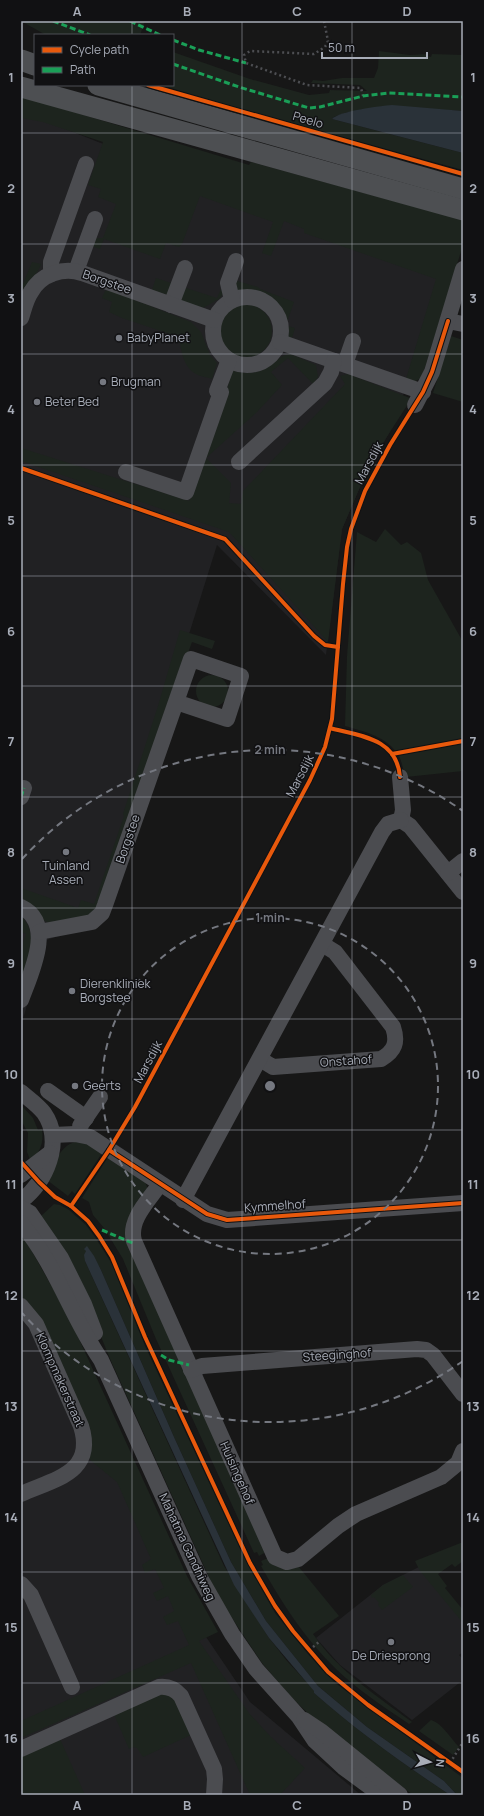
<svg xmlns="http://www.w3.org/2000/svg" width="484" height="1816" viewBox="0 0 484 1816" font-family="Manrope,sans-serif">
  <rect width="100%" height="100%" fill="#171717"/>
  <g fill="#212123">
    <path d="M21 111 98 142 443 261 406 381 399 416 366 473 342 529 326 655 217 545 99 921 47 940 21 1025Z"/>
    <path d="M31 1290 198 1625 250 1702 361 1795H21V1298Z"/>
    <path d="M419 1567 463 1621V1652L459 1655 463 1659V1680L412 1720 340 1665 316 1638 383 1585Z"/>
  </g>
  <g fill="#1d241e">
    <path d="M21 21H145L140 35H46Z"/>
    <path d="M379 51 410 55 427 54V56L431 57 432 54 463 55V111L385 106 348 112 334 117 332 119 463 153V170L214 102 162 85H173V52L250 79 309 95 329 93 330 90 367 91 360 85 311 83 313 80 323 81 342 78H374L378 68Z"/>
    <path d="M21 96 249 165 251 162 463 220V245L424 371 421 378 412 383 406 379 436 279 304 233V229L284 221 271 256 262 253 273 222 200 196 182 244 179 247 166 243 160 259 104 239 100 249 91 246 94 238H103L116 204 98 197 101 189 88 185 103 142 43 122 21 118Z"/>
    <path d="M32 262 41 264C38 275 27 282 21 292V283L23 284Z"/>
    <path d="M156 278 174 284 168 295 152 290Z"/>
    <path d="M234 280 258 287 260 289 294 302 287 322 288 326 295 328 292 338 289 337C278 303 279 291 238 290L236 288Z"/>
    <path d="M183 287 217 298 221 289 223 294 219 299 203 308 178 301Z"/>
    <path d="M109 290 191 322 201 332 210 355 217 363 212 379C207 377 201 377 196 374 183 367 181 350 179 337L122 318 109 312 112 302 102 298 105 291Z"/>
    <circle cx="245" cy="331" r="27"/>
    <path d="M451 336 463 340V402L433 393Z"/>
    <path d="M291 354 316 365 318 377 313 384 288 358 271 372 282 385 257 412 206 458 231 483 229 503 241 504 243 491 345 384 340 376 348 374 410 398V401L386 438 366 473 342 529 328 642 229 532 21 461V448L189 501 233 371C247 374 260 374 272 364 279 359 281 355 291 354Z"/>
    <path d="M385 529 401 545 407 542 421 553 428 580 463 642V771L406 777C403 770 402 762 399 756 387 736 365 732 345 726L347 656 357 532 376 542Z"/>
    <path d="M180 630 215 641 212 649 192 642 188 653H185L96 909 87 917 51 924 41 919 21 900V888L78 908 81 900 94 904 124 816 123 814 158 706Z"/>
    <circle cx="212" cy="691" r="16"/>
    <path d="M21 916C40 935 28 959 21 981V948L26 934 21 932Z"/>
    <path d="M21 1105 33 1118 38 1130 42 1129C44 1144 40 1151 31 1162L27 1152 28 1133 21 1120Z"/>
    <path d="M75 1142H85L102 1153 75 1194 72 1191 68 1196 47 1180C54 1166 59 1146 75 1142Z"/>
    <path d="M108 1157 145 1182 148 1189 130 1219 266 1552 259 1556 257 1552 254 1553 156 1339 123 1259 104 1228 93 1215 89 1202 82 1198Z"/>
    <path d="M54 1204 60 1205 69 1210 86 1225 95 1237 112 1264 145 1346 246 1561 275 1613 307 1653 334 1682 463 1778V1795H457L444 1781 367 1727 318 1686 266 1621 231 1562 174 1437 101 1270 88 1248 86 1251 85 1261 224 1566 269 1638 287 1661 315 1691 314 1693C357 1731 402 1763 450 1795H413L315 1720 290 1696 262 1663 226 1609 214 1588 111 1361 99 1332 41 1216Z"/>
    <path d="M21 1232 69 1317 187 1576 218 1632 199 1641 249 1713 271 1737 305 1768 280 1795H250L191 1663 21 1738V1721L189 1645 178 1621 167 1625 163 1617 174 1611 168 1596 157 1601 153 1593 164 1588 155 1569 145 1573 142 1565 151 1559 117 1482 91 1461 89 1457C92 1447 92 1439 90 1428L44 1328 26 1301 21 1297Z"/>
    <path d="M463 1542V1561L455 1567 452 1564 438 1574 447 1586 445 1588 463 1610V1623L420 1571 415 1561Z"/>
    <path d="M268 1558 298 1566 339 1616 313 1634C338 1671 377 1696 412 1722L409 1724C384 1707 358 1690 336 1669 305 1639 282 1603 261 1566L263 1565 261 1561Z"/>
    <path d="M403 1575 413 1587 382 1610 378 1605 379 1603 374 1597 372 1598 371 1595 383 1585Z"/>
    <path d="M159 1693 174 1697 193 1734 143 1757 137 1748 134 1747 129 1749 113 1712Z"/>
    <path d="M431 1720C442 1723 451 1739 459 1747L453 1755 419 1731Z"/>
    <path d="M60 1739 85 1795H21V1757Z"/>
  </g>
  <g fill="#2a3239">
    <path d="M392 105 463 111V153L332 119C339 111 380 106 392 105Z"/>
    <path d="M87 1246 94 1256 101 1270 174 1437 231 1562 266 1621 318 1686 367 1727 444 1781 457 1795H450C402 1763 357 1731 314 1693V1691L269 1638 234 1585 85 1261 84 1255 86 1251 84 1249Z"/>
  </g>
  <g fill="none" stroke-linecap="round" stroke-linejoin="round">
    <g stroke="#4d4e52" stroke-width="2.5" stroke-dasharray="2 3" stroke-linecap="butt">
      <path d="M324 21 328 41 325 47 314 54 250 51 244 55 246 63 307 85 361 88 363 96"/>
      <path d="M313 1647 320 1641"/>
      <path d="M450 1763 463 1742"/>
    </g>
    <g stroke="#4b4c50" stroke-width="16">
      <path d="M76 271 95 219"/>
      <path d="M51 274V262L86 164"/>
      <circle cx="247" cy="331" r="34"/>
      <path d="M232 300 228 283 236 261"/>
      <path d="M171 305 185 268"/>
      <path d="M21 318C24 309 26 299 31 292 41 274 63 267 82 273L214 320"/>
      <path d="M448 321 463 324"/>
      <path d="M280 342 423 392"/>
      <path d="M345 364 353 341"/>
      <path d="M415 405 432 372 463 269"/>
      <path d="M239 462 325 383 331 372 334 361"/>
      <path d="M126 472 186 492 221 392 217 391 229 360"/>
      <path d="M400 777 403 810 401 820 410 826 463 892"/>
      <path d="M21 797 24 788"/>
      <path d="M448 873 463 861"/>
      <path d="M21 907C56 923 30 975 21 1000"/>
      <path d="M39 932 92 922 102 913 105 905 191 659 241 676 227 719 176 702"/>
      <path d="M260 1059 273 1067 381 1059C395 1051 398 1042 393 1027L335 952 322 944"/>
      <path d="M48 1091 86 1118"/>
      <path d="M21 1092C29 1099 38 1105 44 1113 64 1142 46 1182 21 1201"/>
      <path d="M80 1126 100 1097"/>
      <path d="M53 1135 75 1134 90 1137 207 1214 227 1220 463 1203"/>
      <path d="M21 1175 50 1153"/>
      <path d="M160 1184C149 1200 128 1220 134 1241L275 1557 287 1562 298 1559 338 1526 356 1514 441 1477 458 1463 463 1451"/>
      <path d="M183 1200 382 832 388 824 401 820"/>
      <path d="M21 1208 30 1213 61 1258 84 1304 95 1333"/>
      <path d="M21 1223C56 1265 71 1316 101 1360L199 1576 232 1634 256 1669 299 1717 315 1741 343 1767 381 1795"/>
      <path d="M21 1306 36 1324 81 1426C96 1473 54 1479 21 1494"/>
      <path d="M191 1370 202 1366 417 1349 426 1350 433 1355 463 1394"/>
      <path d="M21 1584 31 1595 72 1687"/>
      <path d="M304 1720 322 1732 400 1795"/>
      <path d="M21 1749 159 1687C168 1686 175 1689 181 1696L214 1769 215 1779 214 1795"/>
    </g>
    <g stroke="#4d4f52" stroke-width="21">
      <path d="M21 60 35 65"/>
      <path d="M98 85 463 189"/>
      <path d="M21 87 463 210"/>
    </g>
    <g stroke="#1a9f57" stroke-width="3" stroke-dasharray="6 3" stroke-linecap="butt">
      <path d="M53 21 90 35"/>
      <path d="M130 21 160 35"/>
      <path d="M173 40 199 50 246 63"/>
      <path d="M173 64 239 87 309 108 320 107 363 96 389 93 463 97"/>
      <path d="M21 797 24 788"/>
      <path d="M102 1230 135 1244"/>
      <path d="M161 1355 169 1360 189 1365"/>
    </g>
    <g stroke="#111113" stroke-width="6">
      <g id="cycleway">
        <path d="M148 85 463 174"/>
        <path d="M21 468 225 539 314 636 325 645 338 647"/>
        <path d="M330 728C360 736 397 738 400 777"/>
        <path d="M392 754 463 741"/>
        <path d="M109 1150 207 1214 227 1220 463 1203"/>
        <path d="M21 1162 39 1182 55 1197 71 1206 88 1221 99 1236 112 1257 145 1337 250 1563 275 1606 293 1631 328 1672 368 1705 463 1772"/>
        <path d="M71 1206 109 1150 135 1107 310 780 325 747 332 719 343 584 347 547 351 529 365 491 390 445 423 392 432 372 448 321"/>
      </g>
    </g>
    <use href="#cycleway" stroke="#e8590c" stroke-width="4"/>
  </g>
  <path fill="none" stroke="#a8adb8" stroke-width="1" stroke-opacity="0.55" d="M132 21V35M242 21V1795M352 21V1795M132 85V1795M21 133H463M21 244H463M21 354H463M21 465H463M21 576H463M21 686H463M21 797H463M21 908H463M21 1019H463M21 1130H463M21 1240H463M21 1351H463M21 1462H463M21 1572H463M21 1683H463"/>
  <g fill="none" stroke="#757880" stroke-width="2" stroke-dasharray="7 5">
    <circle cx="270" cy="1086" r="168"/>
    <path d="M463 1361A336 336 0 0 1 22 1313M22 859A336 336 0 0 1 463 811"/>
  </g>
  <g fill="#757880" stroke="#111113" stroke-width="1.5">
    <circle cx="119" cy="338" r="4"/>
    <circle cx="103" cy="382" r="4"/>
    <circle cx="37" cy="402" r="4"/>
    <circle cx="66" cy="852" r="4"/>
    <circle cx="72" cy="991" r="4"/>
    <circle cx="75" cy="1086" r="4"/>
    <circle cx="391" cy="1642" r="4"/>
  </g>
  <g text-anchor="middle" stroke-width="3" stroke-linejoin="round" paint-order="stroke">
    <g font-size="12" fill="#a8adb8" stroke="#111113">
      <text transform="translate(308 120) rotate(16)" y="4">Peelo</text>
      <text transform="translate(107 282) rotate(19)" y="4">Borgstee</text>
      <text transform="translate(369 463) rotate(-62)" y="4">Marsdijk</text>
      <text transform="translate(300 776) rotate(-63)" y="4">Marsdijk</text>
      <text transform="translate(128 839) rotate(-71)" y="4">Borgstee</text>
      <text transform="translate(346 1061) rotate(-4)" y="4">Onstahof</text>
      <text transform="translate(148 1062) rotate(-62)" y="4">Marsdijk</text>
      <text transform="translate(275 1206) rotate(-4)" y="4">Kymmelhof</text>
      <text transform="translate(337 1355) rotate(-4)" y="4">Steeginghof</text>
      <text transform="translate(60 1380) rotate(66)" y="4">Klompmakerstraat</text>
      <text transform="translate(237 1473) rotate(66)" y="4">Huisingehof</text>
      <text transform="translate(187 1547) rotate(65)" y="4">Mahatma Gandhiweg</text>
    </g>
    <g font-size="12" fill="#a8adb8" stroke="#111113" text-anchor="start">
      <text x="127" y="342">BabyPlanet</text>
      <text x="111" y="386">Brugman</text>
      <text x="45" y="406">Beter Bed</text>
      <text x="66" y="870" text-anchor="middle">Tuinland<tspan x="66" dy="14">Assen</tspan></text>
      <text x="80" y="988">Dierenkliniek<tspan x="80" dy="14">Borgstee</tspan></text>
      <text x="83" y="1090">Geerts</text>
      <text x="391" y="1660" text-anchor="middle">De Driesprong</text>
    </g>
  </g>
  <circle cx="270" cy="1086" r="6" fill="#757880" stroke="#111113" stroke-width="2"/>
  <g font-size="12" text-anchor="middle" font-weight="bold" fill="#757880" stroke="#111113" stroke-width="3" stroke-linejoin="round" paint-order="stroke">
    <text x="270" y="754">2 min</text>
    <text x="270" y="922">1 min</text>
  </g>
  <rect width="484" height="1816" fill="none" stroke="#111113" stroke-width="44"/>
  <rect x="34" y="34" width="140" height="52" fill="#111113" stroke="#4d4f55"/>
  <rect x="42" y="47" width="20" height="6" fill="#e8590c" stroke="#4d4f55"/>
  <text x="70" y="54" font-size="12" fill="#a8adb8">Cycle path</text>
  <rect x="42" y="67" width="20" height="6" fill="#1a9f57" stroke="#4d4f55"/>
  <text x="70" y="74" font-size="12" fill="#a8adb8">Path</text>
  <g transform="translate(430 1762) rotate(96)" stroke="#111113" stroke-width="3" paint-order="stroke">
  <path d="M0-3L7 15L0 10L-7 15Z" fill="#a8adb8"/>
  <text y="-6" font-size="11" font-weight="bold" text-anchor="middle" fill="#a8adb8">N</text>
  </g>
  <path d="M322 52v6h105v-6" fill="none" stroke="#a8adb8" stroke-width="2"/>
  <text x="328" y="52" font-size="12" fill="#a8adb8" stroke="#111113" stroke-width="3" paint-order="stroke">50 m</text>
  <rect x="22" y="22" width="440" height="1772" fill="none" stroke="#a8adb8" stroke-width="1.5"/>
  <g font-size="13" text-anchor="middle" font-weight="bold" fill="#a8adb8">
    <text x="77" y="16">A</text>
    <text x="187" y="16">B</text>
    <text x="297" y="16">C</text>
    <text x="407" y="16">D</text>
    <text x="11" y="82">1</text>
    <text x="473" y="82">1</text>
    <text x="11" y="193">2</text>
    <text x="473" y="193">2</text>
    <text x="11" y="303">3</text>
    <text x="473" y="303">3</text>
    <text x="11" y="414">4</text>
    <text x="473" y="414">4</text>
    <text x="11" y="525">5</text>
    <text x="473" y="525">5</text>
    <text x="11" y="636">6</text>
    <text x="473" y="636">6</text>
    <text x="11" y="746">7</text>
    <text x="473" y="746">7</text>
    <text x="11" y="857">8</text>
    <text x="473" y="857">8</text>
    <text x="11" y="968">9</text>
    <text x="473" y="968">9</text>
    <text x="11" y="1079">10</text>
    <text x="473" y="1079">10</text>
    <text x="11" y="1189">11</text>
    <text x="473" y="1189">11</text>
    <text x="11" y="1300">12</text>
    <text x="473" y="1300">12</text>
    <text x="11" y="1411">13</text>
    <text x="473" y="1411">13</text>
    <text x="11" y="1522">14</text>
    <text x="473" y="1522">14</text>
    <text x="11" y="1632">15</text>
    <text x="473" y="1632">15</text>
    <text x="11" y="1743">16</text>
    <text x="473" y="1743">16</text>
    <text x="77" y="1810">A</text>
    <text x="187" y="1810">B</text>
    <text x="297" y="1810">C</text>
    <text x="407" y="1810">D</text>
  </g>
</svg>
